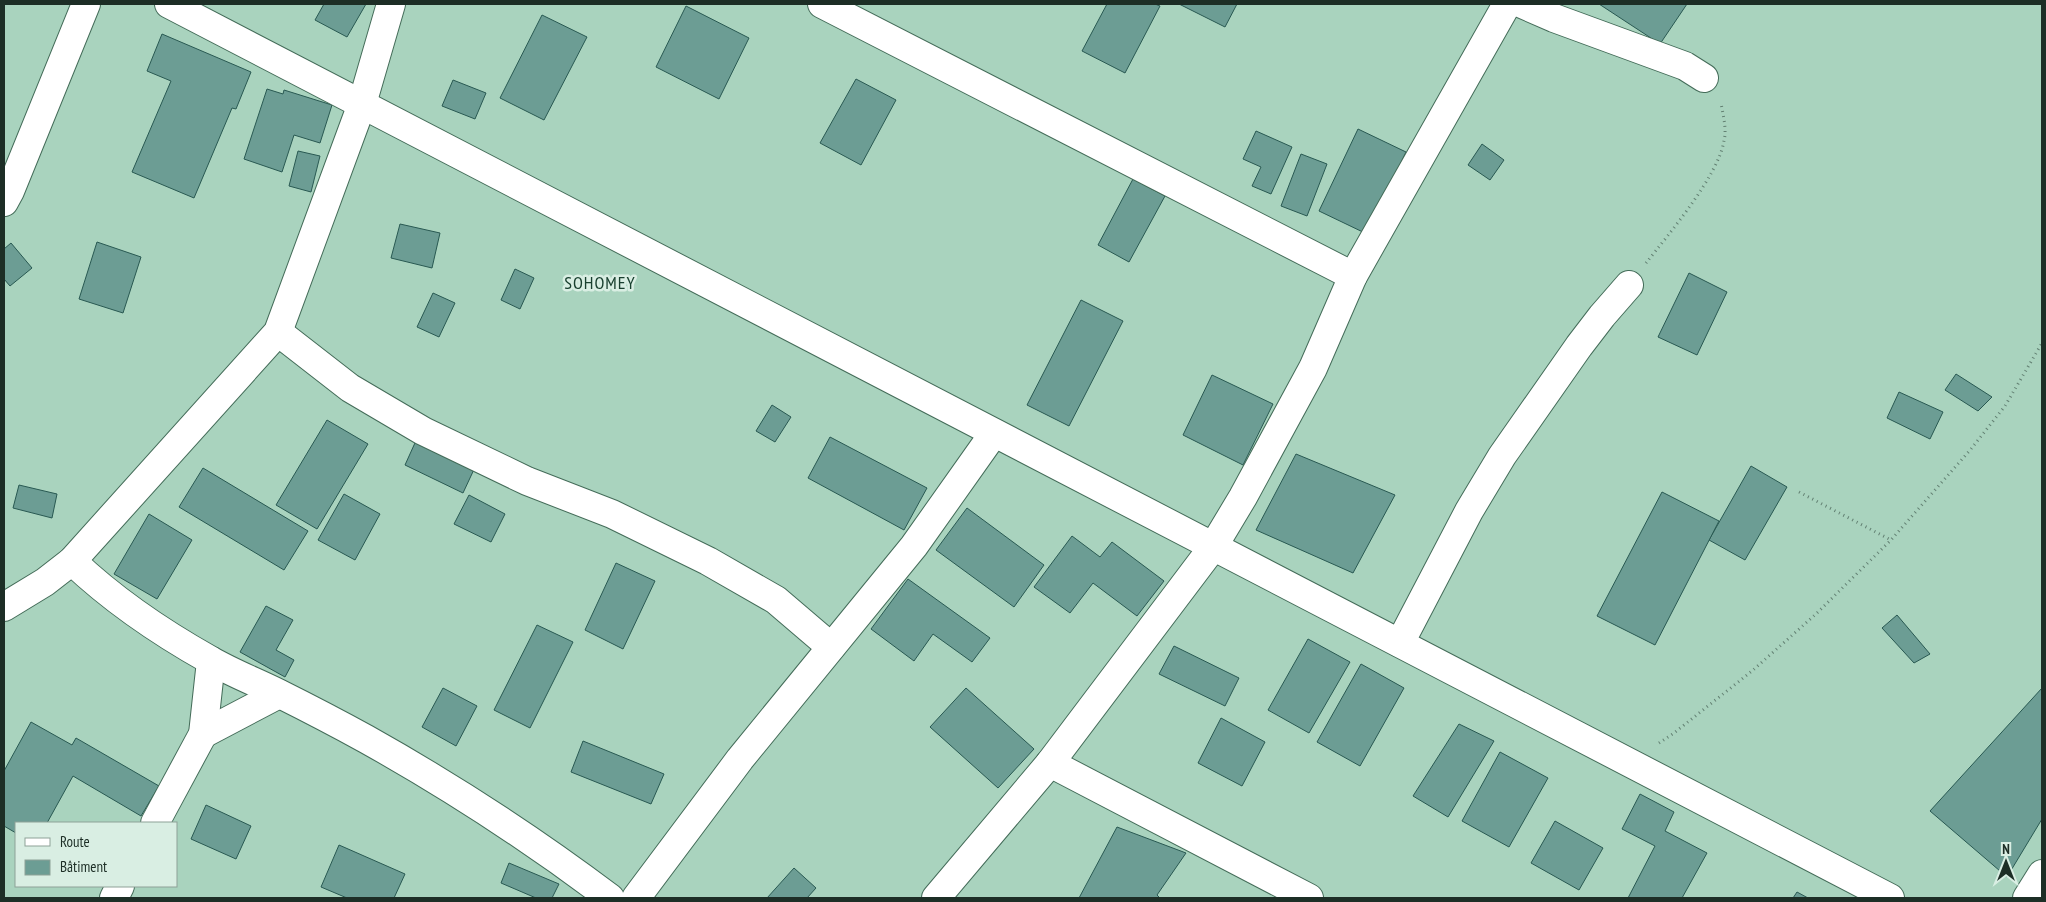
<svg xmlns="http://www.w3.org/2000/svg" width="2046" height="902" viewBox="0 0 2046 902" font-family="'PT Sans Narrow',sans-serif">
  <rect width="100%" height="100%" fill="#a9d3be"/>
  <g fill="#6c9d94" stroke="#295952">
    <path d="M324 4H366L347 37 315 20Z"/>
    <path d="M1107 4H1155L1160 6 1125 73 1082 51Z"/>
    <path d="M1179 4H1237L1225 27Z"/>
    <path d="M1599 4H1687L1660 44Z"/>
    <path d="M686 6 749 38 719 99 656 67Z"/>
    <path d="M542 15 587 37 544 120 500 98Z"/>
    <path d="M162 34 251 72 236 109 232 108 194 198 132 172 171 81 147 71Z"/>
    <path d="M856 79 896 100 861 165 820 143Z"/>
    <path d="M453 80 486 93 475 119 442 106Z"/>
    <path d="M267 89 283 94 284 90 332 105 320 143 294 135 282 172 244 159Z"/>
    <path d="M1358 129 1406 152 1367 234 1319 211Z"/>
    <path d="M1256 131 1292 147 1271 194 1252 186 1261 167 1243 159Z"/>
    <path d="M1482 144 1504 160 1490 180 1468 165Z"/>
    <path d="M298 151 320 156 311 192 289 186Z"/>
    <path d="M1301 154 1327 164 1307 216 1281 206Z"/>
    <path d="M1133 179 1165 196 1129 262 1098 245Z"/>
    <path d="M400 224 440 233 432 268 391 258Z"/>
    <path d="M97 242 141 257 123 313 79 299Z"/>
    <path d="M11 243 32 268 10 286 4 279V249Z"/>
    <path d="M515 269 534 278 520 309 501 300Z"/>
    <path d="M1689 273 1727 292 1697 355 1658 337Z"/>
    <path d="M433 293 455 303 439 337 417 327Z"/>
    <path d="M1081 300 1123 321 1069 426 1027 405Z"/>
    <path d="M1956 374 1992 397 1978 411 1945 390Z"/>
    <path d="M1212 375 1273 404 1243 465 1183 435Z"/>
    <path d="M1899 392 1943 412 1930 439 1887 418Z"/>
    <path d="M772 405 791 417 775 442 756 431Z"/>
    <path d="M327 420 368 444 317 529 276 505Z"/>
    <path d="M419 434 477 463 463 493 405 465Z"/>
    <path d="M830 437 927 488 904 530 808 478Z"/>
    <path d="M1296 454 1395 495 1353 573 1256 530Z"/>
    <path d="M1751 466 1787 487 1745 560 1709 540Z"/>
    <path d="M203 468 308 531 284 570 179 507Z"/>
    <path d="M19 485 57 494 52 518 13 508Z"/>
    <path d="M1662 492 1719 521 1655 645 1597 616Z"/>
    <path d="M344 494 380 514 355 560 318 540Z"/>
    <path d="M469 495 505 514 491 542 454 524Z"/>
    <path d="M967 508 1044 565 1014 607 936 550Z"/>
    <path d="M149 514 192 540 157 599 114 574Z"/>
    <path d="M1072 536 1100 557 1112 542 1164 581 1137 616 1093 583 1070 613 1034 587Z"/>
    <path d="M616 563 655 581 623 649 585 630Z"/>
    <path d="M908 579 990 638 972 662 933 634 914 661 871 629Z"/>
    <path d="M266 606 293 620 276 650 294 660 285 677 240 652Z"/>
    <path d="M1897 615 1930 654 1914 663 1882 628Z"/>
    <path d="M537 625 573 642 530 728 494 710Z"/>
    <path d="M1308 639 1350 662 1309 733 1268 710Z"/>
    <path d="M1174 646 1239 678 1225 706 1159 674Z"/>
    <path d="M1361 664 1404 688 1360 766 1317 742Z"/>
    <path d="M443 688 477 706 456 746 422 727Z"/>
    <path d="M966 688 1034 749 998 788 930 727Z"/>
    <path d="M2042 688V819L2007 877 1930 811Z"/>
    <path d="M1221 718 1265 742 1242 786 1198 763Z"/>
    <path d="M31 722 72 745 76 738 159 786 141 816 73 776 47 823H16V833L4 826V771Z"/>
    <path d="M1459 724 1494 741 1448 817 1413 796Z"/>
    <path d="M583 741 664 774 651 804 571 772Z"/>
    <path d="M1500 752 1548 778 1509 847 1462 821Z"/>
    <path d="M1640 794 1674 812 1665 831 1707 853 1682 898H1628L1655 846 1622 829Z"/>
    <path d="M206 805 251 826 236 859 191 839Z"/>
    <path d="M1555 821 1603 848 1579 890 1531 863Z"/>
    <path d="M1117 827 1186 853 1157 895 1160 898H1079Z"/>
    <path d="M339 845 405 874 394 898H347L321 887Z"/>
    <path d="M509 863 559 884 552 898H536L501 883Z"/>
    <path d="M794 868 816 888 807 898H767Z"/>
    <path d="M1797 892 1808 898H1793Z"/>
  </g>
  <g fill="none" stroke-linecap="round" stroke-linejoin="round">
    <g stroke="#446c59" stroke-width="30">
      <g id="minor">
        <path d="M169 4 1890 898"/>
        <path d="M822 4 1353 276"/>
        <path d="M1522 4 1554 18 1685 66 1704 78"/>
        <path d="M4 202 10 191 86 4"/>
        <path d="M278 332 350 388 423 431 527 481 612 514 708 561 776 600 831 647"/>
        <path d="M72 561C113 600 160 632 210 660 232 673 256 682 278 693 308 708 337 723 366 739 450 786 533 840 610 898"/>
        <path d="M4 607 45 582 72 561 278 332 362 104 391 4"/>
        <path d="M1400 643 1469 511 1502 456 1579 346 1602 316 1629 285"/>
        <path d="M203 734 279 694"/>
        <path d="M1050 763 1309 898"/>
        <path d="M155 823 203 734 211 661"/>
        <path d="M114 898 120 886"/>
        <path d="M636 898 740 759 914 546 994 433"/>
        <path d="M936 898 1050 763 1213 547 1243 497 1313 368 1353 276 1507 4"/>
        <path d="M2027 898 2042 874"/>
      </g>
    </g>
    <g stroke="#638173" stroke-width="3" stroke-dasharray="1 4" stroke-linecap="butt">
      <path d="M1646 263C1669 234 1718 176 1724 141 1727 129 1723 115 1721 103"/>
      <path d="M1799 492 1891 540"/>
      <path d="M1659 743 1674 733 1752 671 1816 614 1891 540 1971 449 2005 406 2042 343"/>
    </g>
    <use href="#minor" stroke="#fff" stroke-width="28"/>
  </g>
  <g text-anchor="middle" stroke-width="5" stroke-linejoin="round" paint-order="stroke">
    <g font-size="18" letter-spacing="1" fill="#19402f" stroke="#d9eee3">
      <text x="600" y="289">SOHOMEY</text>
    </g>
  </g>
  <rect width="2046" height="902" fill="none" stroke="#1d2e26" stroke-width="10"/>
  <rect x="15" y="822" width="162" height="65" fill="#d9eee3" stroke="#8ea197"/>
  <rect x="25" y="838" width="25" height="8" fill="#ffffff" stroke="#8ea197"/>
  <text x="60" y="847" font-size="15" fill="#1d2e26">Route</text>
  <rect x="25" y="860" width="25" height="15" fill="#6c9d94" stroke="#8ea197"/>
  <text x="60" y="872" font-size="15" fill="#1d2e26">Bâtiment</text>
  <g transform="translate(2006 862)" stroke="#d9eee3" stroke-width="4" paint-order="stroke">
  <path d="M0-4L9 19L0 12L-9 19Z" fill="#1d2e26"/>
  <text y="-8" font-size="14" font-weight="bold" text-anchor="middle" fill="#1d2e26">N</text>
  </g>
</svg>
